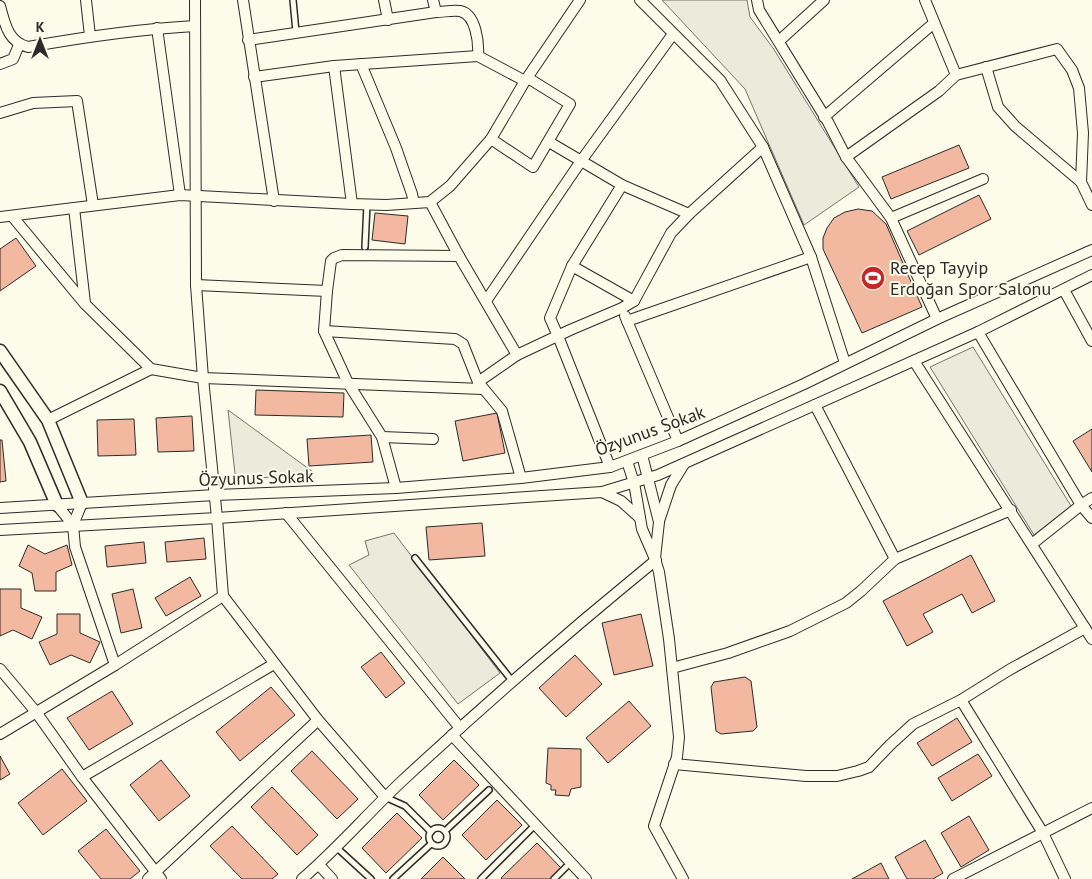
<svg xmlns="http://www.w3.org/2000/svg" width="1092" height="879" viewBox="0 0 1092 879" font-family="'PT Sans',sans-serif">
  <rect width="100%" height="100%" fill="#fdfbea"/>
  <g fill="#ecebdb" stroke="#74746e">
    <path d="M662 0H747L750 17 773 48 859 187 804 225 745 89Z"/>
    <path d="M973 347 1071 506 1034 535 930 367Z"/>
    <path d="M228 410 313 472 245 480 235 474Z"/>
    <path d="M394 533 500 673 458 704 349 565 369 555 365 541Z"/>
  </g>
  <g fill="#f2b8a0" stroke="#2b2b2b">
    <path d="M959 145 969 168 891 199 882 177Z"/>
    <path d="M979 195 991 219 919 255 907 231Z"/>
    <path d="M858 209 872 211 886 224 922 307 862 333 823 249V238L827 228 834 218 845 212Z"/>
    <path d="M375 213 408 216 405 244 372 240Z"/>
    <path d="M16 238 36 266 0 291V249Z"/>
    <path d="M256 390 344 393 343 417 255 415Z"/>
    <path d="M497 413 505 453 463 461 455 421Z"/>
    <path d="M192 416 194 451 158 452 156 418Z"/>
    <path d="M134 419 136 455 98 456 97 420Z"/>
    <path d="M1092 429V472L1073 441Z"/>
    <path d="M371 435 373 462 309 466 307 439Z"/>
    <path d="M0 440H2L6 481 0 482Z"/>
    <path d="M482 523 485 556 429 560 426 527Z"/>
    <path d="M204 538 206 559 167 562 165 542Z"/>
    <path d="M144 542 146 563 107 567 105 546Z"/>
    <path d="M28 545 45 554 67 545 72 565 56 572V591H35L32 573 19 566Z"/>
    <path d="M971 555 995 601 972 613 962 594 923 614 933 632 907 646 883 601Z"/>
    <path d="M190 577 201 596 166 616 155 598Z"/>
    <path d="M0 589H21V608L42 617 32 639 13 630 0 636Z"/>
    <path d="M133 589 142 628 121 633 112 594Z"/>
    <path d="M57 614H80V633L100 642 90 663 71 655 50 665 39 642 57 634Z"/>
    <path d="M641 614 653 666 614 675 602 623Z"/>
    <path d="M381 652 405 683 386 698 361 667Z"/>
    <path d="M575 655 602 684 566 717 539 688Z"/>
    <path d="M745 677 751 681 757 727 753 731 721 734 716 731 711 687 714 682Z"/>
    <path d="M271 687 295 715 240 761 216 732Z"/>
    <path d="M112 691 133 724 89 750 67 718Z"/>
    <path d="M629 701 651 726 608 763 586 738Z"/>
    <path d="M957 718 972 742 932 766 917 743Z"/>
    <path d="M548 748 581 749V787L571 789 569 796 555 795 556 790H551V785L546 783Z"/>
    <path d="M312 751 358 799 337 819 291 771Z"/>
    <path d="M978 754 992 776 952 801 938 778Z"/>
    <path d="M0 756 10 774 0 780Z"/>
    <path d="M161 760 190 796 159 821 130 785Z"/>
    <path d="M454 760 479 785 443 820 419 795Z"/>
    <path d="M62 769 87 801 43 835 18 803Z"/>
    <path d="M272 787 318 835 297 855 251 807Z"/>
    <path d="M497 800 522 825 486 860 462 835Z"/>
    <path d="M397 813 422 838 386 873 362 848Z"/>
    <path d="M969 816 989 850 961 867 941 833Z"/>
    <path d="M232 826 278 874 272 879H242L210 846Z"/>
    <path d="M106 829 140 871 130 879H101L78 851Z"/>
    <path d="M925 840 943 873 933 879H907L895 857Z"/>
    <path d="M537 843 561 868 550 879H502L501 878Z"/>
    <path d="M443 857 465 879H421Z"/>
    <path d="M881 863 889 879H852Z"/>
  </g>
  <g fill="none" stroke-linecap="round" stroke-linejoin="round">
    <g stroke="#2b2b2b" stroke-width="8">
      <g id="service">
        <path d="M293 0 296 32"/>
        <path d="M365 247 367 204"/>
        <path d="M415 558 513 682"/>
        <path d="M385 797 405 806 431 832"/>
        <circle cx="438" cy="837" r="9"/>
        <path d="M445 831 489 790"/>
        <path d="M336 847 371 879"/>
        <path d="M393 879 431 844"/>
        <path d="M481 879 535 825"/>
        <path d="M554 879 566 867"/>
      </g>
    </g>
    <g stroke="#2b2b2b" stroke-width="12">
      <g id="minor">
        <path d="M86 0 90 36"/>
        <path d="M195 0 196 285 203 378 482 389"/>
        <path d="M243 0 274 201"/>
        <path d="M384 0 388 20"/>
        <path d="M433 0 436 12"/>
        <path d="M640 0 720 80 763 147 811 257 845 363"/>
        <path d="M757 0 759 10 828 122 846 157 891 218 937 319"/>
        <path d="M925 0 956 75"/>
        <path d="M0 6C5 24 8 42 28 47 84 37 139 29 195 26"/>
        <path d="M157 28 180 195"/>
        <path d="M248 40 436 12C443 12 452 10 460 11 476 14 479 43 478 56"/>
        <path d="M779 41 824 0"/>
        <path d="M0 64 13 59 19 45"/>
        <path d="M361 64 396 148 412 194 414 203"/>
        <path d="M334 66 352 204"/>
        <path d="M986 67 998 107 1015 126 1081 182"/>
        <path d="M254 77 334 66 478 56 525 81"/>
        <path d="M0 113 33 103 77 101 93 205"/>
        <path d="M824 117 934 23"/>
        <path d="M491 139 533 167 570 104 528 78"/>
        <path d="M549 142 622 185 689 214"/>
        <path d="M846 157 939 91 956 75 1057 49 1072 70 1079 88 1083 133 1081 182 1092 205"/>
        <path d="M430 202 459 256 517 355 478 382"/>
        <path d="M74 208 85 303"/>
        <path d="M12 216 85 304 151 369 203 378 217 518 223 596 318 720 385 797"/>
        <path d="M0 217 180 195 352 204 386 205 430 202 450 186 491 139 525 81 580 0"/>
        <path d="M891 218 983 179"/>
        <path d="M572 266 634 301"/>
        <path d="M196 285 327 291"/>
        <path d="M1064 290 1092 341"/>
        <path d="M486 301 581 161 673 34"/>
        <path d="M625 316 678 441"/>
        <path d="M627 321 811 257"/>
        <path d="M324 331 455 339 463 344 478 382 502 411 521 478"/>
        <path d="M978 332 1081 505 1032 544"/>
        <path d="M517 355 570 330 622 308 634 301 671 233 689 214 763 147"/>
        <path d="M914 361 1092 639"/>
        <path d="M815 405 895 559"/>
        <path d="M48 420 151 369"/>
        <path d="M382 437 433 439"/>
        <path d="M642 455 659 522 655 558"/>
        <path d="M627 461 634 483 642 529 655 559 659 572 669 639 679 737 677 757 654 826 683 879"/>
        <path d="M610 467 558 336 550 318 572 266 622 185"/>
        <path d="M396 488 382 437 348 383 324 331 327 291 331 261 334 258 342 255 459 256"/>
        <path d="M602 492 621 501 640 518"/>
        <path d="M1092 498 1081 505 1092 518"/>
        <path d="M82 503 73 525 75 547 115 665"/>
        <path d="M57 505 73 525"/>
        <path d="M0 508 215 495 396 488 521 478 610 467 678 441 804 384 937 319 1092 250"/>
        <path d="M286 513 460 728"/>
        <path d="M659 521 671 485 684 464"/>
        <path d="M0 530 217 518 602 492 658 475 978 332 1092 275"/>
        <path d="M672 668 728 653 790 631 846 603 861 591 895 559 1011 510"/>
        <path d="M0 669 36 712 82 777 161 879"/>
        <path d="M961 700 1043 833 1065 879"/>
        <path d="M0 734 115 665 223 596"/>
        <path d="M452 735 586 879"/>
        <path d="M674 764 806 776H837L858 771 869 767 890 745 913 724 961 700 1009 670 1085 628"/>
        <path d="M82 777 274 664"/>
        <path d="M319 865 332 879"/>
        <path d="M148 879 318 720"/>
        <path d="M302 879C337 849 368 813 402 781 484 705 569 631 656 560"/>
        <path d="M953 879 1092 808"/>
      </g>
    </g>
    <g stroke="#2b2b2b" stroke-width="15">
      <g id="tertiary">
        <path d="M0 351 48 420 82 503"/>
        <path d="M0 391 30 442 57 505"/>
      </g>
    </g>
    <use href="#service" stroke="#fdfbea" stroke-width="5"/>
    <use href="#minor" stroke="#fdfbea" stroke-width="10"/>
    <use href="#tertiary" stroke="#fdfbea" stroke-width="12"/>
  </g>
  <defs>
    <g id="stadium-disc" transform="scale(1.25)"><circle r="9.5" fill="#c62828" stroke="#fdfbea"/><path d="M0-5a6.5 5 0 1 0 0 10a6.5 5 0 1 0 0-10ZM-3.5-1.8h7v3.6h-7Z" fill="#fff"/></g>
  </defs>
  <g fill-rule="evenodd">
    <use href="#stadium-disc" x="873" y="278"/>
  </g>
  <g text-anchor="middle" stroke-width="4" stroke-linejoin="round" paint-order="stroke">
    <g font-size="18" fill="#2b2b2b" stroke="#fdfbea" text-anchor="start">
      <text x="890" y="274">Recep Tayyip<tspan x="890" dy="21">Erdoğan Spor Salonu</tspan></text>
    </g>
    <g font-size="18" fill="#2b2b2b" stroke="#fdfbea">
      <text transform="translate(650 431) rotate(-20)" y="6">Özyunus Sokak</text>
      <text transform="translate(256 478) rotate(-2)" y="6">Özyunus Sokak</text>
    </g>
  </g>
  <g transform="translate(40 40)" stroke="#fdfbea" stroke-width="4" paint-order="stroke">
  <path d="M0-4L9 19L0 12L-9 19Z" fill="#2b2b2b"/>
  <text y="-8" font-size="14" font-weight="bold" text-anchor="middle" fill="#2b2b2b">K</text>
  </g>
</svg>
